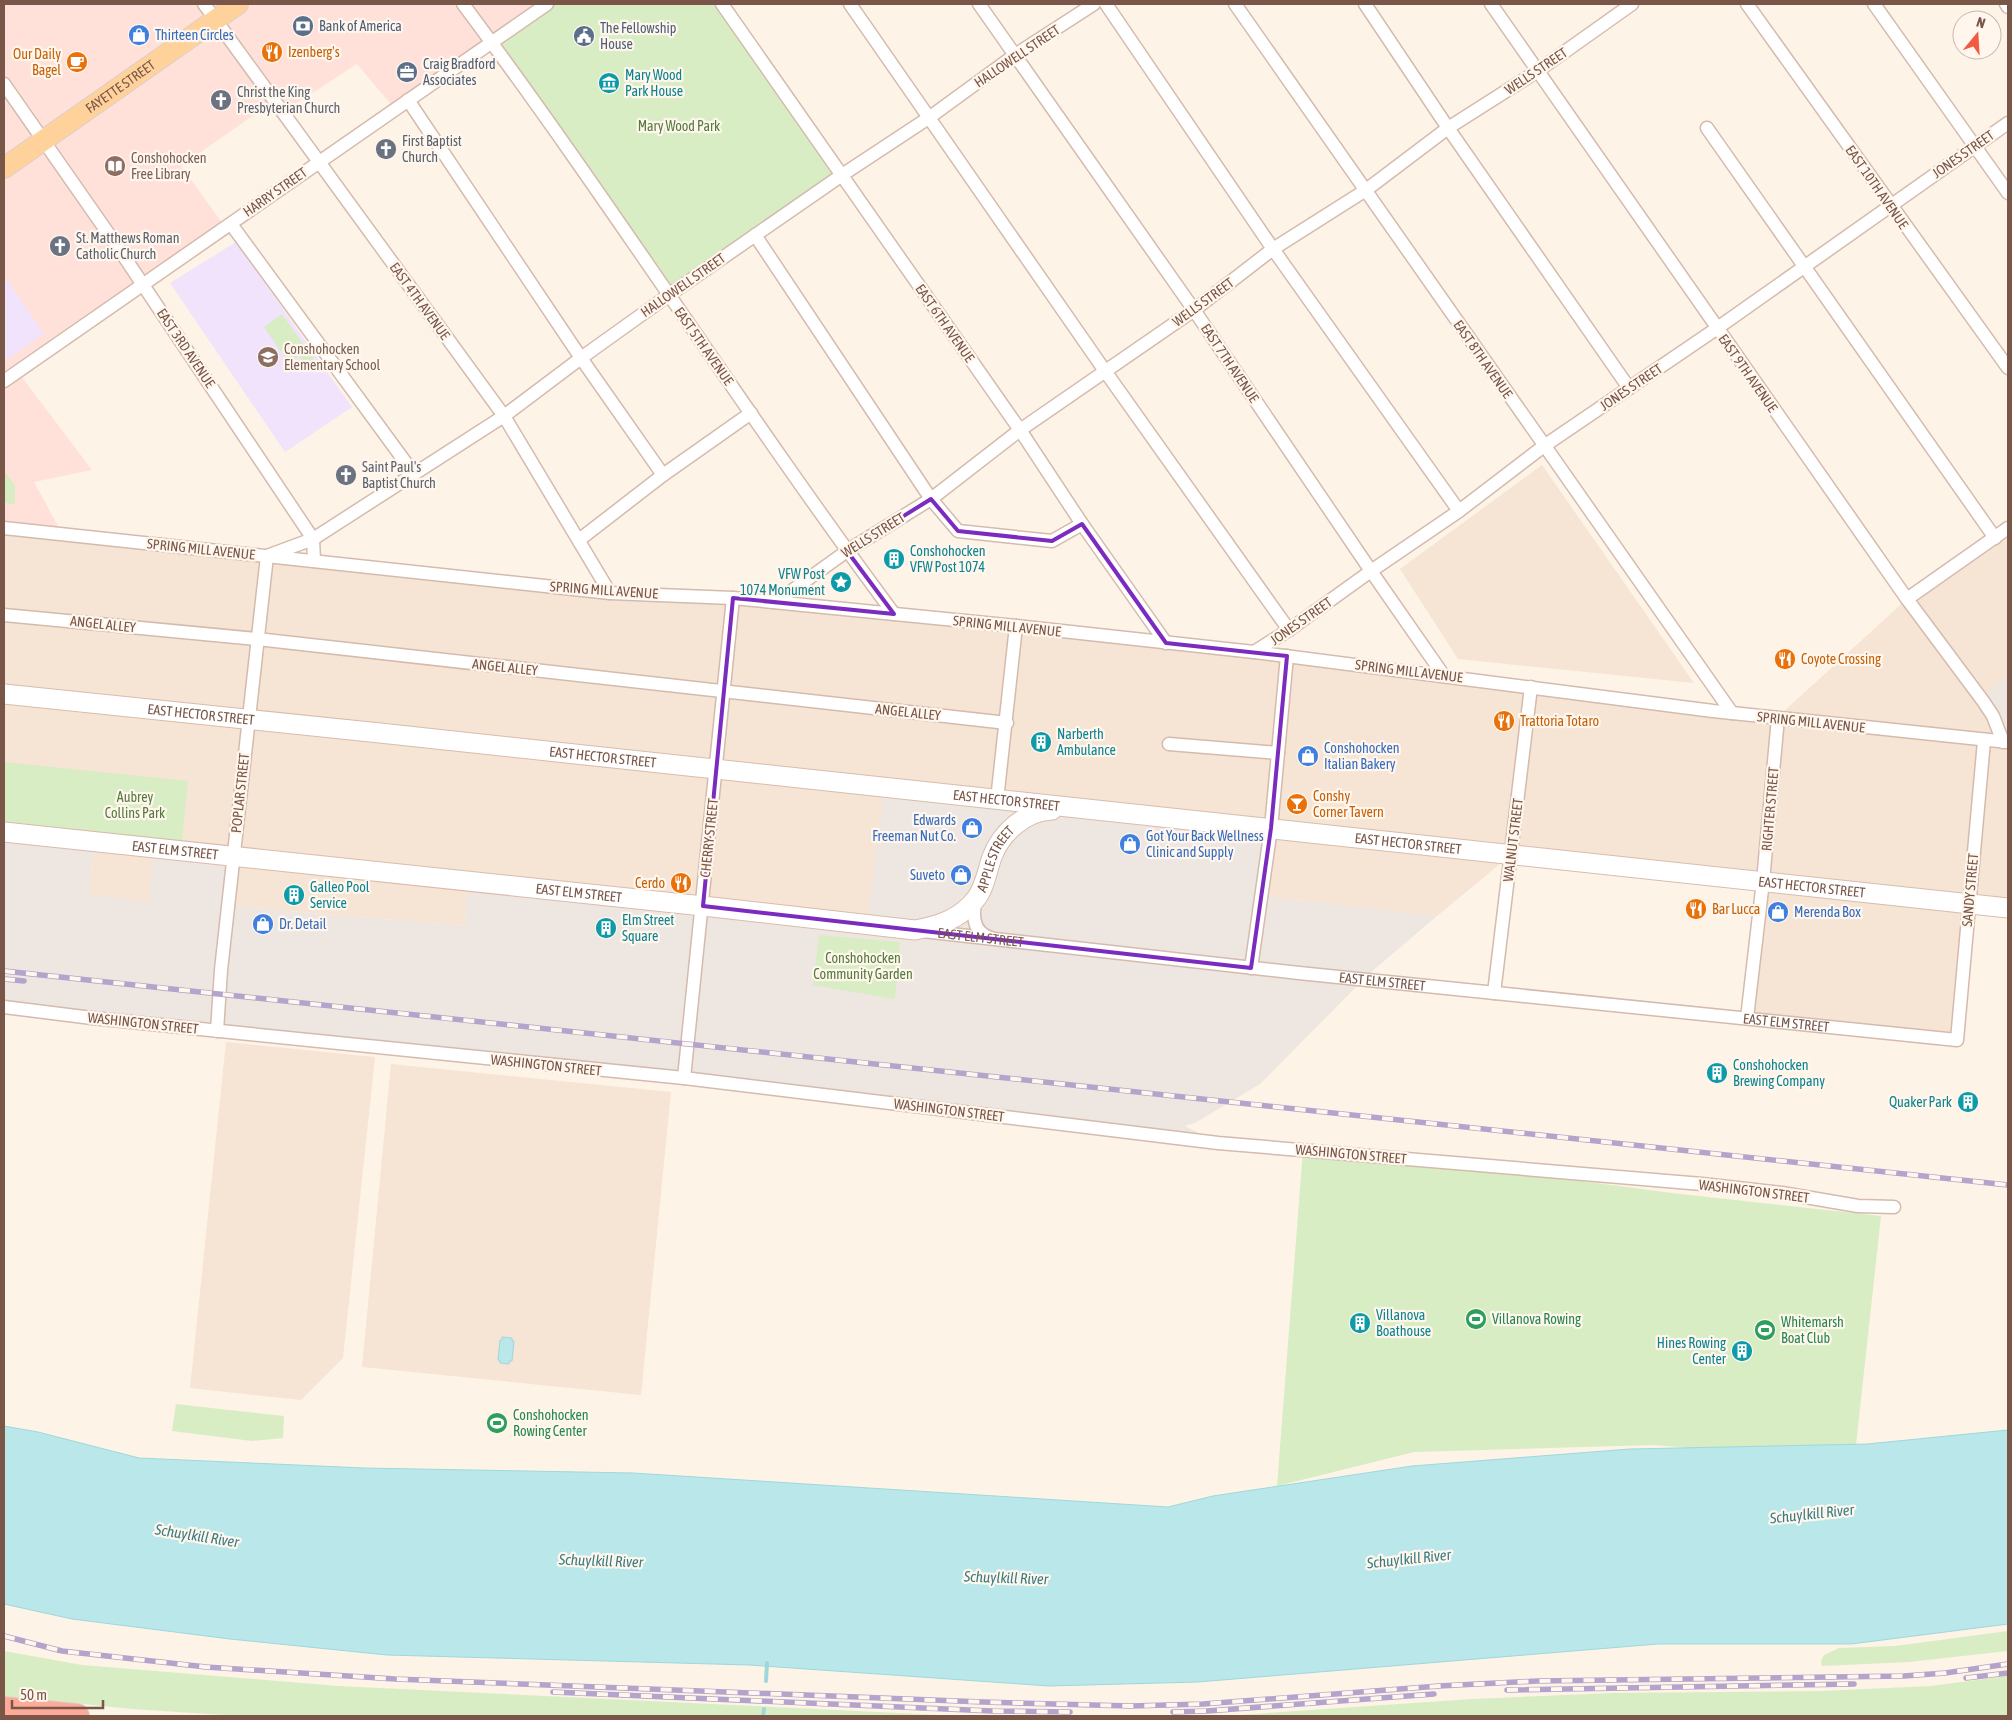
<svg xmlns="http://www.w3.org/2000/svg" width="2012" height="1720" viewBox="0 0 2012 1720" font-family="'Asap Condensed',sans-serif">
  <rect width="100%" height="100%" fill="#fef3e7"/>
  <g fill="#f6e4d4">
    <path d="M1542 465 1694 683 1458 659 1400 569Z"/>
    <path d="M4 528 1287 656 1782 713 1907 599 2008 528V674L1981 702 2008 741V908L1968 903 1957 1040 1747 1018 1763 882 1512 854 1437 916 1261 896 867 924 468 881 465 926 231 906 154 848 150 902 89 895 94 842 4 832Z"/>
    <path d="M226 1042 375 1057 343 1358 301 1400 190 1388Z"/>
    <path d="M391 1064 671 1092 641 1395 362 1367Z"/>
  </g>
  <path fill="#ffe1da" d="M4 4H547L395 109 357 64 283 112 274 101 181 166 226 228 18 372 92 470 34 482 64 537 4 529Z"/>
  <g fill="#eee6e0">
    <path d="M2008 674V741L1980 702Z"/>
    <path d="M884 788 1271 828 1262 896 1437 916 1370 973 1260 1084 1195 1123 1185 1126 1218 1143 4 1007V832L94 842 89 895 149 902 154 848 233 856 232 906 465 926 468 881 867 924Z"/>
  </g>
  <g fill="#f0e3fb">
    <path d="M236 242 352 407 285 452 170 283Z"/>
    <path d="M4 276 44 334 4 361Z"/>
  </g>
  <g fill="#d8edc3">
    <path d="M547 4H722L842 175 669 295 492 42Z"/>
    <path d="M282 314 314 359 305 365 299 356 289 363 264 327Z"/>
    <path d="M4 471 15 485V504L4 503Z"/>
    <path d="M4 762 188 781 182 841 4 822Z"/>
    <path d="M819 935 900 942 895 999 813 985Z"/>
    <path d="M1303 1150 1420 1160 1672 1193 1881 1216 1856 1445 1722 1450 1652 1445 1414 1452 1277 1486Z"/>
    <path d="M176 1404 284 1416 283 1438 252 1441 172 1431Z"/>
    <path d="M2008 1631V1651L1909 1662 1822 1666 1821 1661 1824 1655 1839 1648 1895 1646Z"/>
    <path d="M4 1651 82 1665 338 1686 941 1715 1076 1716H239L132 1709 4 1696Z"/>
    <path d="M2008 1676V1716H1223L1473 1699 1614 1693 1822 1691 1931 1686Z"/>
  </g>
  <g fill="#b9e7ea" stroke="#9ed8dc">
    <path d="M502 1337 512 1338V1341H514L512 1361H509V1364L500 1363V1361L498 1360 500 1340H502Z"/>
    <path d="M4 1426 38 1432 139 1458 364 1468 633 1473 1168 1507 1213 1496 1412 1466 1630 1449 1867 1444 2008 1430V1624L1851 1644H1658L1198 1682 1049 1686 749 1665 387 1655 230 1639 72 1619 4 1604Z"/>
  </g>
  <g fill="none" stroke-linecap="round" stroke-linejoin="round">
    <g stroke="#9ed8dc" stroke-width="4">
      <path d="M766 1681 767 1663"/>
      <path d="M763 1716 764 1709"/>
    </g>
    <g stroke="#d4bbae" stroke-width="15">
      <g id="minor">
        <path d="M204 4 504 416 610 593"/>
        <path d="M463 4C612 203 745 414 894 614"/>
        <path d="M722 4 1020 430 1082 524 1166 643"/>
        <path d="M850 4 1105 371 1289 630"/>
        <path d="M979 4 1194 310 1371 571 1444 676"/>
        <path d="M1106 4 1273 249 1459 511"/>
        <path d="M1235 4 1732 713"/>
        <path d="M1365 4 1448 128 1629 388"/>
        <path d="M1491 4 1907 599 1983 701 1993 716 2003 742"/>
        <path d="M1747 4 2008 368"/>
        <path d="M1874 4 2008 193"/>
        <path d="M2006 4 2008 7"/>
        <path d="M4 84 117 246 313 539 314 561"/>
        <path d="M408 100 581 358 663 475"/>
        <path d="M1707 128 1995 538"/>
        <path d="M231 224 414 474"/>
        <path d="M755 235 931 499 958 531 1052 541 1082 524"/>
        <path d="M4 381 547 4"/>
        <path d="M4 528 610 593 733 598 1016 626 1254 652 1713 711 2008 742"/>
        <path d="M579 540 663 475 751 413"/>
        <path d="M1907 599 2008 528"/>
        <path d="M776 602 847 551 931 499 1020 430 1194 310 1273 249 1366 190 1448 128 1539 70 1632 4"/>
        <path d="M4 615 257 639 1007 723"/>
        <path d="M1254 652 1289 630 1371 571 1459 511 1544 446 1716 329 2008 123"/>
        <path d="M1169 744 1278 753"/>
        <path d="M997 800 1016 626"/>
        <path d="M976 899C972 915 973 933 991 938"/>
        <path id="s1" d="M923 931 1299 973 1957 1040 1984 741"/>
        <path d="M1251 968 1271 828 1287 656"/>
        <path d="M1494 993 1531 687"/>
        <path d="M4 1007 92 1018 684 1078 1218 1143 1702 1184 1782 1193 1858 1206 1894 1207"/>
        <path d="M1747 1018 1763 881 1778 718"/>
        <path d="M217 1031 221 970 267 556 313 539 504 416 581 358 669 295 842 175 930 117 1015 55 1094 4"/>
        <path d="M684 1078 733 598"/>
      </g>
    </g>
    <g stroke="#d9bcad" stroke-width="21">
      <g id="secondary">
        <path id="s2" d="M4 694 380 733 2008 908"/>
        <path id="s3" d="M4 832 703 906 915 930C938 926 960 919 975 900 985 888 987 871 992 857 1001 833 1025 811 1052 810"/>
      </g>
    </g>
    <g stroke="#dad0cc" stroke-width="22">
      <g id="primary">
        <path id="s4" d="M4 168 238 4"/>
      </g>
    </g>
    <g stroke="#dad0cc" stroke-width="26">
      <path id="motorway" d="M4 1709 77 1716"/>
    </g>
    <use href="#minor" stroke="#fff" stroke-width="12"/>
    <use href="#secondary" stroke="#fff" stroke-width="19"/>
    <use href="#primary" stroke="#ffd29c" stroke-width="20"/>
    <use href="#motorway" stroke="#fdaa99" stroke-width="24"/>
    <g stroke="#b4a3ca" stroke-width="5.5">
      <g id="rail">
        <path d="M4 971 2008 1185"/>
        <path d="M4 979 24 981"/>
        <path d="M4 1636 62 1651 206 1667 395 1679 983 1702 1131 1706 1203 1704 1439 1686 1537 1681 1904 1676 1945 1673 2008 1664"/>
        <path d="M1966 1678 2008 1673"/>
        <path d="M1507 1690 1854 1684"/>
        <path d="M553 1692 992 1711 1070 1712"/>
        <path d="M1173 1712 1207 1711 1434 1694"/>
      </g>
    </g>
    <use href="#rail" stroke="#fff7ee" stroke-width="4" stroke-dasharray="11" stroke-linecap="butt"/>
  </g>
  <path fill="none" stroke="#7b2cbf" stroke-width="4" stroke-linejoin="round" d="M931 499 958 531 1052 541 1082 524 1166 643 1287 656 1271 828 1251 968 703 906 733 598 894 614 847 551Z"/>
  <defs>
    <g id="bank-disc" transform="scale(1.125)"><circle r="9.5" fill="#5c6f8a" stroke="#fff7ee"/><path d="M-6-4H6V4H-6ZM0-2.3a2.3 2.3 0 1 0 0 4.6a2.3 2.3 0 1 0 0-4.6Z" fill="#fff"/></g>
    <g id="shop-disc" transform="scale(1.125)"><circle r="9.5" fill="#3f7fe0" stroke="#fff7ee"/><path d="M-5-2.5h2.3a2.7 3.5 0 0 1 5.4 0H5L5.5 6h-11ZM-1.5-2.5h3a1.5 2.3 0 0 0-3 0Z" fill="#fff"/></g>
    <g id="civic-disc" transform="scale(1.125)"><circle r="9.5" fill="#5c6f8a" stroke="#fff7ee"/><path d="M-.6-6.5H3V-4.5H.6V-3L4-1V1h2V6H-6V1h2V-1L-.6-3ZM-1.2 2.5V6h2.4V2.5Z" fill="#fff"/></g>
    <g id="restaurant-disc" transform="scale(1.125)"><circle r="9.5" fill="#e8710a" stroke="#fff7ee"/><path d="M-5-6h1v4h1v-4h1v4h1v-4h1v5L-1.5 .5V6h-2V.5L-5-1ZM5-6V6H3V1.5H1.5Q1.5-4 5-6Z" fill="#fff"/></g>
    <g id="cafe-disc" transform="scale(1.125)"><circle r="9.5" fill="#e8710a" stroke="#fff7ee"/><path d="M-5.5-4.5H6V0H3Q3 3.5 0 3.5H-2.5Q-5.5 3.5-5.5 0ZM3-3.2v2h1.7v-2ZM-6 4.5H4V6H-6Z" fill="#fff"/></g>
    <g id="office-disc" transform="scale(1.125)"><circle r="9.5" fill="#5c6f8a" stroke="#fff7ee"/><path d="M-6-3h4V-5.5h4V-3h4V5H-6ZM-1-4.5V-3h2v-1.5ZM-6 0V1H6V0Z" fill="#fff"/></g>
    <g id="museum-disc" transform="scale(1.125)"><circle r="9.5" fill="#0f9aa8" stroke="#fff7ee"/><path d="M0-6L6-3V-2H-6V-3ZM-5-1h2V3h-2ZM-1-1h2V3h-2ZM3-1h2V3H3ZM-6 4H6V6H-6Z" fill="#fff"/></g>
    <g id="church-disc" transform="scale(1.125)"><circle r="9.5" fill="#6b7280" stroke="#fff7ee"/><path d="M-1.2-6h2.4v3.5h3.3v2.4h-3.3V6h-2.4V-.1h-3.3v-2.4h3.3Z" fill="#fff"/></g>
    <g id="library-disc" transform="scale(1.125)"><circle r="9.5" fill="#8d6e63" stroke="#fff7ee"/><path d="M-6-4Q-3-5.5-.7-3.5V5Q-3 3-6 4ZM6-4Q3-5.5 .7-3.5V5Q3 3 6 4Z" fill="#fff"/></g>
    <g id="school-disc" transform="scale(1.125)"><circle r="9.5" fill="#8d6e63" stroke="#fff7ee"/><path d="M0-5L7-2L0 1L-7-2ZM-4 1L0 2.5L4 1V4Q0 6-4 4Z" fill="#fff"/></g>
    <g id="building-disc" transform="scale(1.125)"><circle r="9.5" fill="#0f9aa8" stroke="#fff7ee"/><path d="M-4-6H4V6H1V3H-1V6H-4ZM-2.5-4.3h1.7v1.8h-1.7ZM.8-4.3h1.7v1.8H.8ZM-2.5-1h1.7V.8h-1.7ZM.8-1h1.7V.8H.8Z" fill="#fff"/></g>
    <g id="sight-disc" transform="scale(1.125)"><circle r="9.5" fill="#0f9aa8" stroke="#fff7ee"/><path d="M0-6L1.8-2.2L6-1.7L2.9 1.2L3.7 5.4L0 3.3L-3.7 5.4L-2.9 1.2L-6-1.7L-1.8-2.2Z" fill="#fff"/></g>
    <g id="bar-disc" transform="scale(1.125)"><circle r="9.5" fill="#e8710a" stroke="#fff7ee"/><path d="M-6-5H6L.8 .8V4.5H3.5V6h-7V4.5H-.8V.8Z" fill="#fff"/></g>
    <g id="stadium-disc" transform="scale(1.125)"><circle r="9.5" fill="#2e9e5b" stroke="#fff7ee"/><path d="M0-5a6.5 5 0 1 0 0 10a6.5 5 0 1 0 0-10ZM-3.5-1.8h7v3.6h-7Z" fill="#fff"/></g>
  </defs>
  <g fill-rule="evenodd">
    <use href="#bank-disc" x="303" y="26"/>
    <use href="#shop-disc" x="139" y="35"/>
    <use href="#civic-disc" x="584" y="36"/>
    <use href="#restaurant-disc" x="272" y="52"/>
    <use href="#cafe-disc" x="77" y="62"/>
    <use href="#office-disc" x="407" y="72"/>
    <use href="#museum-disc" x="609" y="83"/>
    <use href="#church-disc" x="221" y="100"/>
    <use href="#church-disc" x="386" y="149"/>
    <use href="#library-disc" x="115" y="166"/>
    <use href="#church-disc" x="60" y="246"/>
    <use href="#school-disc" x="268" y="357"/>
    <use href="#church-disc" x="346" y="475"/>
    <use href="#building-disc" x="894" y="559"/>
    <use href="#sight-disc" x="841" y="582"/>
    <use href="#restaurant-disc" x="1785" y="659"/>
    <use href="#restaurant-disc" x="1504" y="721"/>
    <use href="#building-disc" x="1041" y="742"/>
    <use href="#shop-disc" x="1308" y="756"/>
    <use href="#bar-disc" x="1297" y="804"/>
    <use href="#shop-disc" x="972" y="828"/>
    <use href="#shop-disc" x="1130" y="844"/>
    <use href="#shop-disc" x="961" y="875"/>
    <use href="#restaurant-disc" x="681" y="883"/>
    <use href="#building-disc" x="294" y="895"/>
    <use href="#restaurant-disc" x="1696" y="909"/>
    <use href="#shop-disc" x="1778" y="912"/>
    <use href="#shop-disc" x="263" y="924"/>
    <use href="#building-disc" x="606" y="928"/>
    <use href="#building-disc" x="1717" y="1073"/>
    <use href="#building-disc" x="1968" y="1102"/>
    <use href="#stadium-disc" x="1476" y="1319"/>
    <use href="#building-disc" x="1360" y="1323"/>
    <use href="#stadium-disc" x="1765" y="1330"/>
    <use href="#building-disc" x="1742" y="1351"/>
    <use href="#stadium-disc" x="497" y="1423"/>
  </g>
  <g text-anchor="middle" stroke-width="4.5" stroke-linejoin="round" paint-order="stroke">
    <g font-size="14" fill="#4e5e75" stroke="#fff7ee" text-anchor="start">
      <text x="319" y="31">Bank of America</text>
      <text x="600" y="33">The Fellowship<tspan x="600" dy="16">House</tspan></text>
      <text x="423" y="69">Craig Bradford<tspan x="423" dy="16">Associates</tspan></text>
    </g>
    <g font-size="14" fill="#366cbe" stroke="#fff7ee" text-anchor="start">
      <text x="155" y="40">Thirteen Circles</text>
      <text x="1324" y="753">Conshohocken<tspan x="1324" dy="16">Italian Bakery</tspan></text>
      <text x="956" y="825" text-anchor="end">Edwards<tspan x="956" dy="16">Freeman Nut Co.</tspan></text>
      <text x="1146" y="841">Got Your Back Wellness<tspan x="1146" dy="16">Clinic and Supply</tspan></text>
      <text x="945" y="880" text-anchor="end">Suveto</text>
      <text x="1794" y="917">Merenda Box</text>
      <text x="279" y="929">Dr. Detail</text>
    </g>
    <g font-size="14" fill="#c56008" stroke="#fff7ee" text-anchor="start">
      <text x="288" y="57">Izenberg's</text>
      <text x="61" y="59" text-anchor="end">Our Daily<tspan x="61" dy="16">Bagel</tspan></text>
      <text x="1801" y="664">Coyote Crossing</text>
      <text x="1520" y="726">Trattoria Totaro</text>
      <text x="1313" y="801">Conshy<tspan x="1313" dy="16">Corner Tavern</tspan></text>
      <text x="665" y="888" text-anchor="end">Cerdo</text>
      <text x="1712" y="914">Bar Lucca</text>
    </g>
    <g font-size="14" fill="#7a5648" stroke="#fff7ee">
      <text transform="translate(1017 56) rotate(-34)" y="5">HALLOWELL STREET</text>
      <text transform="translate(1536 71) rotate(-34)" y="5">WELLS STREET</text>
      <text dy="5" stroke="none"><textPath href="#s4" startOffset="142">FAYETTE STREET</textPath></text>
      <text transform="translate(1963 154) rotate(-35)" y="5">JONES STREET</text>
      <text transform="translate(1877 187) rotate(55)" y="5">EAST 10TH AVENUE</text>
      <text transform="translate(275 192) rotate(-35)" y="5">HARRY STREET</text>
      <text transform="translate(683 285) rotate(-35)" y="5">HALLOWELL STREET</text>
      <text transform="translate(420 301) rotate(54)" y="5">EAST 4TH AVENUE</text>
      <text transform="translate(1203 302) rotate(-36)" y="5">WELLS STREET</text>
      <text transform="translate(945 323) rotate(55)" y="5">EAST 6TH AVENUE</text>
      <text transform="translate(704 346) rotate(55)" y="5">EAST 5TH AVENUE</text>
      <text transform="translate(186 348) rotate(56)" y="5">EAST 3RD AVENUE</text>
      <text transform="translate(1483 359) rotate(55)" y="5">EAST 8TH AVENUE</text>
      <text transform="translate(1230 363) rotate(56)" y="5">EAST 7TH AVENUE</text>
      <text transform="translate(1748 373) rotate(55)" y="5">EAST 9TH AVENUE</text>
      <text transform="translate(1631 387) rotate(-34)" y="5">JONES STREET</text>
      <text transform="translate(873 535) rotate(-32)" y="5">WELLS STREET</text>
      <text transform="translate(201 549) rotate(6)" y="5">SPRING MILL AVENUE</text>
      <text transform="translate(604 590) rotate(4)" y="5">SPRING MILL AVENUE</text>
      <text transform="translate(1301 621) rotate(-35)" y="5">JONES STREET</text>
      <text transform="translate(103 624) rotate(6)" y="5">ANGEL ALLEY</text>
      <text transform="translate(1007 626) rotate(6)" y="5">SPRING MILL AVENUE</text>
      <text transform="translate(505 667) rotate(6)" y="5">ANGEL ALLEY</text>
      <text transform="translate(1409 671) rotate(7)" y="5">SPRING MILL AVENUE</text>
      <text transform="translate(908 712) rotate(6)" y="5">ANGEL ALLEY</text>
      <text dy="5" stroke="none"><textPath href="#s2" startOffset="198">EAST HECTOR STREET</textPath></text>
      <text transform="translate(1811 722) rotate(6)" y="5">SPRING MILL AVENUE</text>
      <text dy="5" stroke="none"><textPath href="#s2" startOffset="602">EAST HECTOR STREET</textPath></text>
      <text transform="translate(240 793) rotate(-84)" y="5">POPLAR STREET</text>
      <text dy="5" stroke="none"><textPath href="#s2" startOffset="1008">EAST HECTOR STREET</textPath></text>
      <text transform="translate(1770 809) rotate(-85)" y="5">RIGHTER STREET</text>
      <text transform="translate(709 838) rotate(-84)" y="5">CHERRY STREET</text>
      <text transform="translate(1513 840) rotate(-83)" y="5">WALNUT STREET</text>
      <text dy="5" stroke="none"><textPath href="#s2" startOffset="1412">EAST HECTOR STREET</textPath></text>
      <text dy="5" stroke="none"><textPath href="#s3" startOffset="172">EAST ELM STREET</textPath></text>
      <text dy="5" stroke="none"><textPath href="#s3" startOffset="1031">APPLE STREET</textPath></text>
      <text dy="5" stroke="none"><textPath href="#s2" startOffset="1818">EAST HECTOR STREET</textPath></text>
      <text transform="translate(1970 890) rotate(-85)" y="5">SANDY STREET</text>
      <text dy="5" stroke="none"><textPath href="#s3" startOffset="578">EAST ELM STREET</textPath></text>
      <text dy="5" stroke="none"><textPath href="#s1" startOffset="58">EAST ELM STREET</textPath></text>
      <text dy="5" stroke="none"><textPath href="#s1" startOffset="462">EAST ELM STREET</textPath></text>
      <text dy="5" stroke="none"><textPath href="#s1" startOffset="868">EAST ELM STREET</textPath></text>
      <text transform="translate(143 1023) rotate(6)" y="5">WASHINGTON STREET</text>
      <text transform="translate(546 1065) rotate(6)" y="5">WASHINGTON STREET</text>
      <text transform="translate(949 1110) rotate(7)" y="5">WASHINGTON STREET</text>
      <text transform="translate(1351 1154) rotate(5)" y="5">WASHINGTON STREET</text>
      <text transform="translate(1754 1191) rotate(7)" y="5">WASHINGTON STREET</text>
    </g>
    <g font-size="14" fill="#0d838f" stroke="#fff7ee" text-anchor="start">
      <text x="625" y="80">Mary Wood<tspan x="625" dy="16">Park House</tspan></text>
      <text x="910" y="556">Conshohocken<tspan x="910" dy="16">VFW Post 1074</tspan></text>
      <text x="825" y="579" text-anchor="end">VFW Post<tspan x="825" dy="16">1074 Monument</tspan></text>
      <text x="1057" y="739">Narberth<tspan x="1057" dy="16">Ambulance</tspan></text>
      <text x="310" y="892">Galleo Pool<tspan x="310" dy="16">Service</tspan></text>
      <text x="622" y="925">Elm Street<tspan x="622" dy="16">Square</tspan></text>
      <text x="1733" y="1070">Conshohocken<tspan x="1733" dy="16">Brewing Company</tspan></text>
      <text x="1952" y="1107" text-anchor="end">Quaker Park</text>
      <text x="1376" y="1320">Villanova<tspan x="1376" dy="16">Boathouse</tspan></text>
      <text x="1726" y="1348" text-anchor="end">Hines Rowing<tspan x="1726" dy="16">Center</tspan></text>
    </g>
    <g font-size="14" fill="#5b616d" stroke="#fff7ee" text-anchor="start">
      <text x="237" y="97">Christ the King<tspan x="237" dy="16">Presbyterian Church</tspan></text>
      <text x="402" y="146">First Baptist<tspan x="402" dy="16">Church</tspan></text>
      <text x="76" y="243">St. Matthews Roman<tspan x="76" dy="16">Catholic Church</tspan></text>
      <text x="362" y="472">Saint Paul's<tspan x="362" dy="16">Baptist Church</tspan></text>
    </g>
    <g font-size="14" fill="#547a3c" stroke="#fff7ee">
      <text x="679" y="131">Mary Wood Park</text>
      <text x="135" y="802">Aubrey<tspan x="135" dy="16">Collins Park</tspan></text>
      <text x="863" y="963">Conshohocken<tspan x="863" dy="16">Community Garden</tspan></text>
    </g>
    <g font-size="14" fill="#785e54" stroke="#fff7ee" text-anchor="start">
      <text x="131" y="163">Conshohocken<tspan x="131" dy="16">Free Library</tspan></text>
      <text x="284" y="354">Conshohocken<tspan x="284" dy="16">Elementary School</tspan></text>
    </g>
    <g font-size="14" fill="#27864d" stroke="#fff7ee" text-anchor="start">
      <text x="1492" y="1324">Villanova Rowing</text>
      <text x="1781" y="1327">Whitemarsh<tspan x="1781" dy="16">Boat Club</tspan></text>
      <text x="513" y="1420">Conshohocken<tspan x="513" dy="16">Rowing Center</tspan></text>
    </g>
    <g font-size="15" font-style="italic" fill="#3a7b81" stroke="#fff7ee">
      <text transform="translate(1812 1514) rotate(-6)" y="5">Schuylkill River</text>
      <text transform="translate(197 1536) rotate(9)" y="5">Schuylkill River</text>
      <text transform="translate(1409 1559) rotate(-6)" y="5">Schuylkill River</text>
      <text transform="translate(601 1561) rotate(2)" y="5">Schuylkill River</text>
      <text transform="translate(1006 1578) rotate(2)" y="5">Schuylkill River</text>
    </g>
  </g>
  <rect width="2012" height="1720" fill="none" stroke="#7a5648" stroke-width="10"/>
  <g transform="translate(1977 35) rotate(18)"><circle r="24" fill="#fff7ee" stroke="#cab7ac"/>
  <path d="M0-4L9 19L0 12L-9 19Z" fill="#f15a43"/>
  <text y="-8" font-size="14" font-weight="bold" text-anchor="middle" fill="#7a5648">N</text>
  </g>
  <path d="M12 1700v8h91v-8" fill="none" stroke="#7a5648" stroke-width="2.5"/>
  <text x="20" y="1700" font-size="15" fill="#7a5648" stroke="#fff7ee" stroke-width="4" paint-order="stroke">50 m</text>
</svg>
